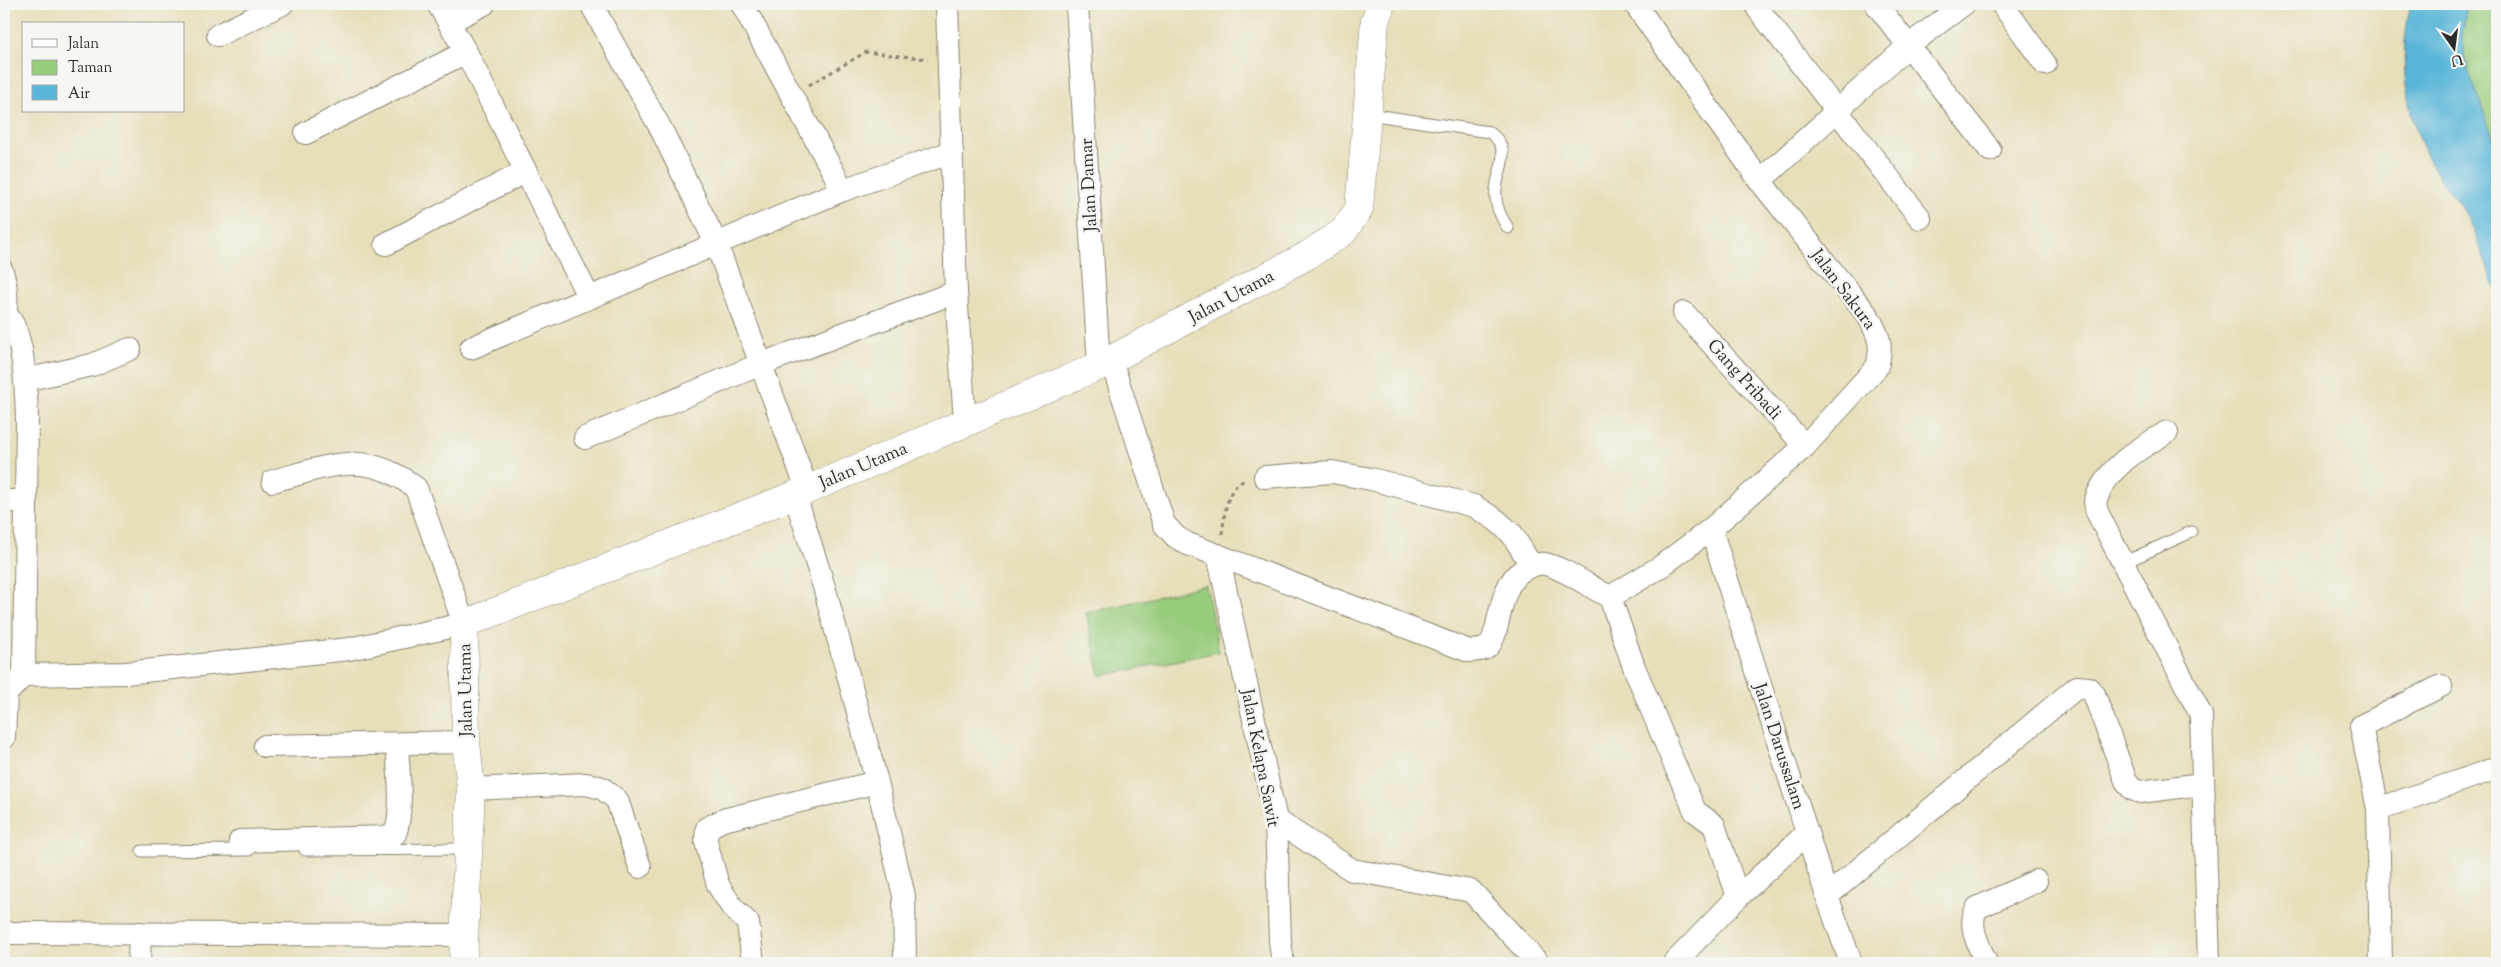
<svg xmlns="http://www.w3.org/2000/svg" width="2501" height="967" viewBox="0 0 2501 967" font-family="'Sorts Mill Goudy',serif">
  <rect width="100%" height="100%" fill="#f6f6f2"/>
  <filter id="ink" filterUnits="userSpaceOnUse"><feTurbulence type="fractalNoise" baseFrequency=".02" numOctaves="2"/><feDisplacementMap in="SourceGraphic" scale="10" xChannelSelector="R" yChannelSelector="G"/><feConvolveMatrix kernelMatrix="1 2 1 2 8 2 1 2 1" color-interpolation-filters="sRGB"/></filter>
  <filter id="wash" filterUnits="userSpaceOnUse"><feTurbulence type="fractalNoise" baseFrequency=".0096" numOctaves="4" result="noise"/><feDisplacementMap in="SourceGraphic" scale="20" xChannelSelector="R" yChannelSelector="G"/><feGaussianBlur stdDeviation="1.12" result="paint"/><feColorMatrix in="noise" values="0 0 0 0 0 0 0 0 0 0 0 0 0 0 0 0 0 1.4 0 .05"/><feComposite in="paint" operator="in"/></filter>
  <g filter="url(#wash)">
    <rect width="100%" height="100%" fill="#e7dfba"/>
    <g fill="#98cc7d" stroke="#627c54">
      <path d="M2467 4H2497V148L2468 71 2462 38Z"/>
      <path d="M1206 585 1219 652 1100 676 1086 613Z"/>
    </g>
    <path fill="#5ab6d8" stroke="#427082" d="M2411 4H2467L2462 38 2468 70 2497 148V292C2486 264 2476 234 2462 208 2454 194 2442 184 2435 170 2405 120 2397 60 2411 4Z"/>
  </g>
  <g filter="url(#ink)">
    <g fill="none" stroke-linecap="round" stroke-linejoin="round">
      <g stroke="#898572" stroke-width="13">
        <g id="lane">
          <path d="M1368 114 1489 132C1518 152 1492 174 1496 199 1497 210 1502 219 1508 228"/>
          <path d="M4 262C12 280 14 298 10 317"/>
          <path d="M2123 563 2191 532"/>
          <path d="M305 850 469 849"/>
          <path d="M142 851 249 850"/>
        </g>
      </g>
      <g stroke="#898572" stroke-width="24">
        <g id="street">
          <path d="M438 4 466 52 589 298"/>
          <path d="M591 4 661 129 716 243 807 489"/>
          <path d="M742 4 843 190"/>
          <path d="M947 4 956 292 965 422"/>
          <path d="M1077 4 1099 366"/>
          <path d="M1876 4 1990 150"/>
          <path d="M2002 4 2045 64"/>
          <path d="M1758 9 1920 218"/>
          <path d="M449 22 484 4"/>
          <path d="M218 35 282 4"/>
          <path d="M306 133 466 52"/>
          <path d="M1760 181 1908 46 1964 4"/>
          <path d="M386 244 526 171"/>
          <path d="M4 313C25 327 26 394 27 418L24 675"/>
          <path d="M1684 313 1805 446"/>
          <path d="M471 348 843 190 952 152"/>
          <path d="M1111 360 1164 524 1176 537 1188 544 1469 651C1473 650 1480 651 1484 649 1503 641 1494 588 1523 570 1530 566 1537 563 1545 564 1562 567 1593 589 1610 597L1634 667 1673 761 1695 811 1714 825 1738 897"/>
          <path d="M25 380 92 365 130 349"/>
          <path d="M2167 432C2138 449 2106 468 2095 502L2097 512 2201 715 2209 963"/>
          <path d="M585 438 761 364 956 292"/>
          <path d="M1265 477 1332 472 1371 479 1474 506 1496 520 1512 534 1531 565"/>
          <path d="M795 495 825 590 877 782 904 896 905 963"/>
          <path d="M4 501H26"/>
          <path d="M1711 529 1827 896 1851 963"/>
          <path d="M1218 555 1276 820 1280 941 1283 963"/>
          <path d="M1610 597 1660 567 1711 529 1805 446 1877 367C1883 344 1879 336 1868 316L1760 181 1635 4"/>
          <path d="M4 738 6 694 24 675 126 673 349 649 464 624 416 488C365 448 329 466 273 481"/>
          <path d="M265 746 466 742"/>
          <path d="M471 789 586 784 602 788 617 800 640 867"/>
          <path d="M2378 809 2497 768"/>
          <path d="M1276 820 1352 870 1471 891 1538 963"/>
          <path d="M240 841 389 837 395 834C404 811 398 769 397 744"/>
          <path d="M1827 896 2077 687 2088 688 2094 694 2126 781 2132 789 2140 792 2202 784"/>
          <path d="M4 933 465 935"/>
          <path d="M139 963 140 933"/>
          <path d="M753 963 748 923 732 907 718 885 706 842 707 828 723 820 877 782"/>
          <path d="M1674 963 1738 897 1807 833"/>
          <path d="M1986 963C1979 945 1967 926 1977 908L2036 881"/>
          <path d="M2381 963 2378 809 2361 726 2441 686"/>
        </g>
      </g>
      <g stroke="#898572" stroke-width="29">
        <path id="secondary" d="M463 963 471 789 466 742 464 624 795 495 1099 366 1308 255 1343 232 1359 209 1375 21 1381 4"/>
      </g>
      <g stroke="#898572" stroke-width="3" stroke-dasharray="4 4" stroke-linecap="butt">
        <path d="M809 85 866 52 928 59"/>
        <path d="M1222 534C1225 516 1225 486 1246 480"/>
      </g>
      <use href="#lane" stroke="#fff" stroke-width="11"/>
      <use href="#street" stroke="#fff" stroke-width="22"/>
      <use href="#secondary" stroke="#fff" stroke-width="28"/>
    </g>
  </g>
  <g text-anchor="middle" stroke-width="5" stroke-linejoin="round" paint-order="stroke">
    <g font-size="18" fill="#2b2b2b" stroke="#f6f6f2">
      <text transform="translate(1088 185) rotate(-93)" y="6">Jalan Damar</text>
      <text transform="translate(1844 289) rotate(53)" y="6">Jalan Sakura</text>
      <text transform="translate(1231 296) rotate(-28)" y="6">Jalan Utama</text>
      <text transform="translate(1745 379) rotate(48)" y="6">Gang Pribadi</text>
      <text transform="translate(863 465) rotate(-23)" y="6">Jalan Utama</text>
      <text transform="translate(465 690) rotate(-91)" y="6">Jalan Utama</text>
      <text transform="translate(1780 746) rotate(72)" y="6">Jalan Darussalam</text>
      <text transform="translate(1261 758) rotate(79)" y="6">Jalan Kelapa Sawit</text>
    </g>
  </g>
  <rect width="2501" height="967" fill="none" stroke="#f6f6f2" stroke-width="20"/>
  <rect x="22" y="22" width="162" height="90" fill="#f6f6f2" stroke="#a5a5a2"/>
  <rect x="32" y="39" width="25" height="8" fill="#ffffff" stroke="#a5a5a2"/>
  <text x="68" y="48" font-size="15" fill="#2b2b2b">Jalan</text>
  <rect x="32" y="60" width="25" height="15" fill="#98cc7d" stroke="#a5a5a2"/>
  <text x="68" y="72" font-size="15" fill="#2b2b2b">Taman</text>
  <rect x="32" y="85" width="25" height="15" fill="#5ab6d8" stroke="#a5a5a2"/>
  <text x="68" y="98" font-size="15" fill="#2b2b2b">Air</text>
  <g transform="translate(2454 48) rotate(166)" stroke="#f6f6f2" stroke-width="4" paint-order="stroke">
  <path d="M0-4L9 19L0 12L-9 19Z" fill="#2b2b2b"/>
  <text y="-8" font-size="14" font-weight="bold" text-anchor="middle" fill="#2b2b2b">U</text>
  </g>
</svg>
